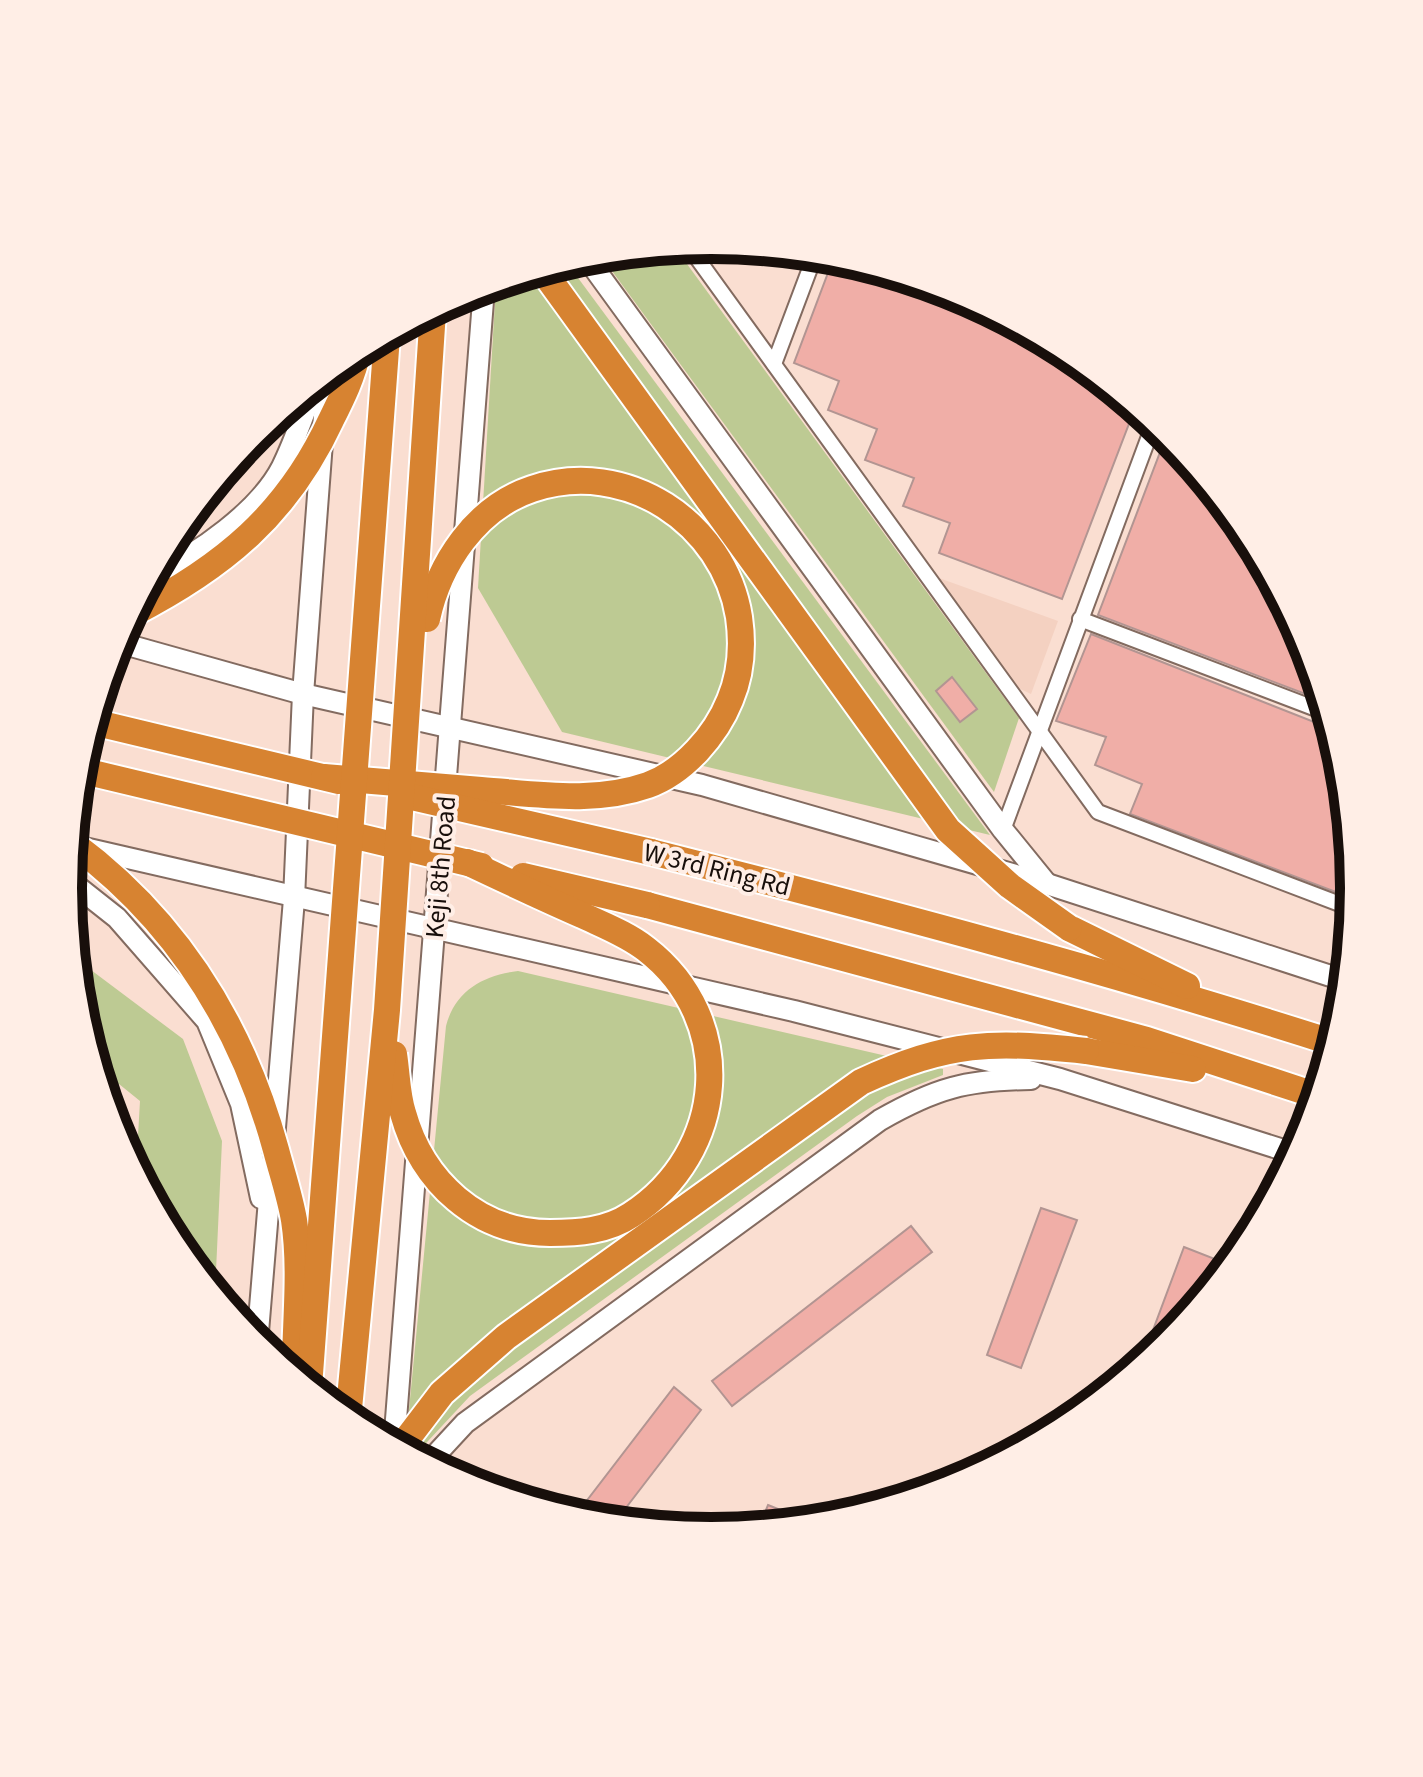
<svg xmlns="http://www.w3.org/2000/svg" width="1423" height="1777" viewBox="0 0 1423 1777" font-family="'Source Sans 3',sans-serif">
  <rect width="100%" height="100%" fill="#faded1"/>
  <path fill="#f4d1c1" d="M939 578 1058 621 1031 694 1012 685Z"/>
  <g fill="#bdca93">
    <path d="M676 249 1019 718 994 792 601 256Z"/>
    <path d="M567 263 990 835 562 732 478 588 496 285Z"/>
    <path d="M273 420C252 467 218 503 175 533L257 433Z"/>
    <path d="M75 958 183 1039 222 1141 215 1293 176 1246 136 1171 140 1101 119 1084 107 1101 80 1014Z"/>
    <path d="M518 971 943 1069V1075L887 1097 857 1116 470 1396 414 1456 405 1451 446 1026C455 991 483 975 518 971Z"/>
  </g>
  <g fill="#f0aea7" stroke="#b29592" stroke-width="2">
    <path d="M834 257 958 294 1069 354 1135 408 1062 599 939 553 950 523 903 506 914 478 865 460 877 429 828 410 839 381 794 363Z"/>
    <path d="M1167 434 1247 531 1306 643 1320 689 1316 698 1098 615Z"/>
    <path d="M1091 634 1332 729 1343 763 1354 882 1349 897 1130 814 1142 784 1095 765 1106 737 1056 721Z"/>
    <path d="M952 677 977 709 960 722 936 691Z"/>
    <path d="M1041 1208 1077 1220 1021 1368 987 1355Z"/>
    <path d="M911 1226 932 1252 732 1406 712 1381Z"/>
    <path d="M1184 1247 1220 1261 1206 1295 1166 1344 1140 1365Z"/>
    <path d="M674 1387 701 1410 615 1522 575 1516Z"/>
    <path d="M768 1505 810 1522 759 1527Z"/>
  </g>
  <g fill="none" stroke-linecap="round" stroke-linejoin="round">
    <g stroke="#836b60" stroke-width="18">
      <g id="street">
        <path d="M689 247 1098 812 1353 909"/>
        <path d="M774 364 815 255"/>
        <path d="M1080 619 1327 713"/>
        <path d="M1003 830 1154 423"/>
      </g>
    </g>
    <g stroke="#836b60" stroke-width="24">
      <g id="secondary">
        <path d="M586 257 1003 830 1047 884"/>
        <path d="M153 574C197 556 260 510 282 467 295 441 304 412 315 385"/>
        <path d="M117 642 303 694 702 785 1047 884 1346 981"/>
        <path d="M80 847 794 1011 1060 1079 1296 1154"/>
        <path d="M69 880 117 918 207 1021 241 1104 261 1198"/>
        <path d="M257 1344 294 899 303 694 327 376"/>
        <path d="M394 1445 484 288"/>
        <path d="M428 1463 465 1423 880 1120C936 1088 966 1080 1031 1079"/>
      </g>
    </g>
    <g stroke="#fff" stroke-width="30">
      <g id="highway">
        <path d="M651 852C880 910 1109 971 1334 1043"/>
        <path d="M647 905 1147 1040 1318 1096"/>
        <path d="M1069 928 1187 986"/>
        <path d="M1086 1051 1193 1069"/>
      </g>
    </g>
    <use href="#street" stroke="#fff" stroke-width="14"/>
    <use href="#secondary" stroke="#fff" stroke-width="20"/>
    <use href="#highway" stroke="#d78331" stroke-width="26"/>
    <g stroke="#fff" stroke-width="30" stroke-linecap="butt">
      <g id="highway-bridge">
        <path d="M543 271 948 830 1010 886 1069 928"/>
        <path d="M132 614C223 567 287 515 331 420 342 398 353 376 358 351"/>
        <path d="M93 722 339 781"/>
        <path d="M80 770 481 866"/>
        <path d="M324 777C376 781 429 786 481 790 537 794 594 804 648 785 684 772 716 735 730 700 741 674 743 645 739 617 724 523 626 457 532 489 475 508 439 564 427 619"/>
        <path d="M412 797 651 852"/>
        <path d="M72 843C176 920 242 1025 276 1150 282 1173 290 1197 294 1220 301 1266 296 1314 295 1360"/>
        <path d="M523 876 647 905"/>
        <path d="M394 1054C397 1073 397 1095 403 1113 422 1182 478 1233 550 1233 578 1233 607 1231 631 1215 727 1153 738 1020 646 949 627 934 603 925 582 915 543 898 505 880 467 862"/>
        <path d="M309 1387 387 336"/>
        <path d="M348 1419 387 1010 433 311"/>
        <path d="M400 1448 442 1393 506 1337 861 1082C950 1041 991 1041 1086 1051"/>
      </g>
    </g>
    <use href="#highway-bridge" stroke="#d78331" stroke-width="26"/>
  </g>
  <g text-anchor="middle" stroke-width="8" stroke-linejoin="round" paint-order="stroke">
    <g font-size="26" fill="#180f0b" stroke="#ffeee6">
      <text transform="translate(440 867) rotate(-85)" y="9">Keji 8th Road</text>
      <text transform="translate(717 869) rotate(14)" y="9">W 3rd Ring Rd</text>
    </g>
  </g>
  <path d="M0 0H1423V1777H0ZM82 888a629 629 0 1 1 1258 0a629 629 0 1 1-1258 0Z" fill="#ffeee6" fill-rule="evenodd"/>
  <path fill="none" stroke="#180f0b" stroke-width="10" d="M82 888a629 629 0 1 1 1258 0a629 629 0 1 1-1258 0Z"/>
</svg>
